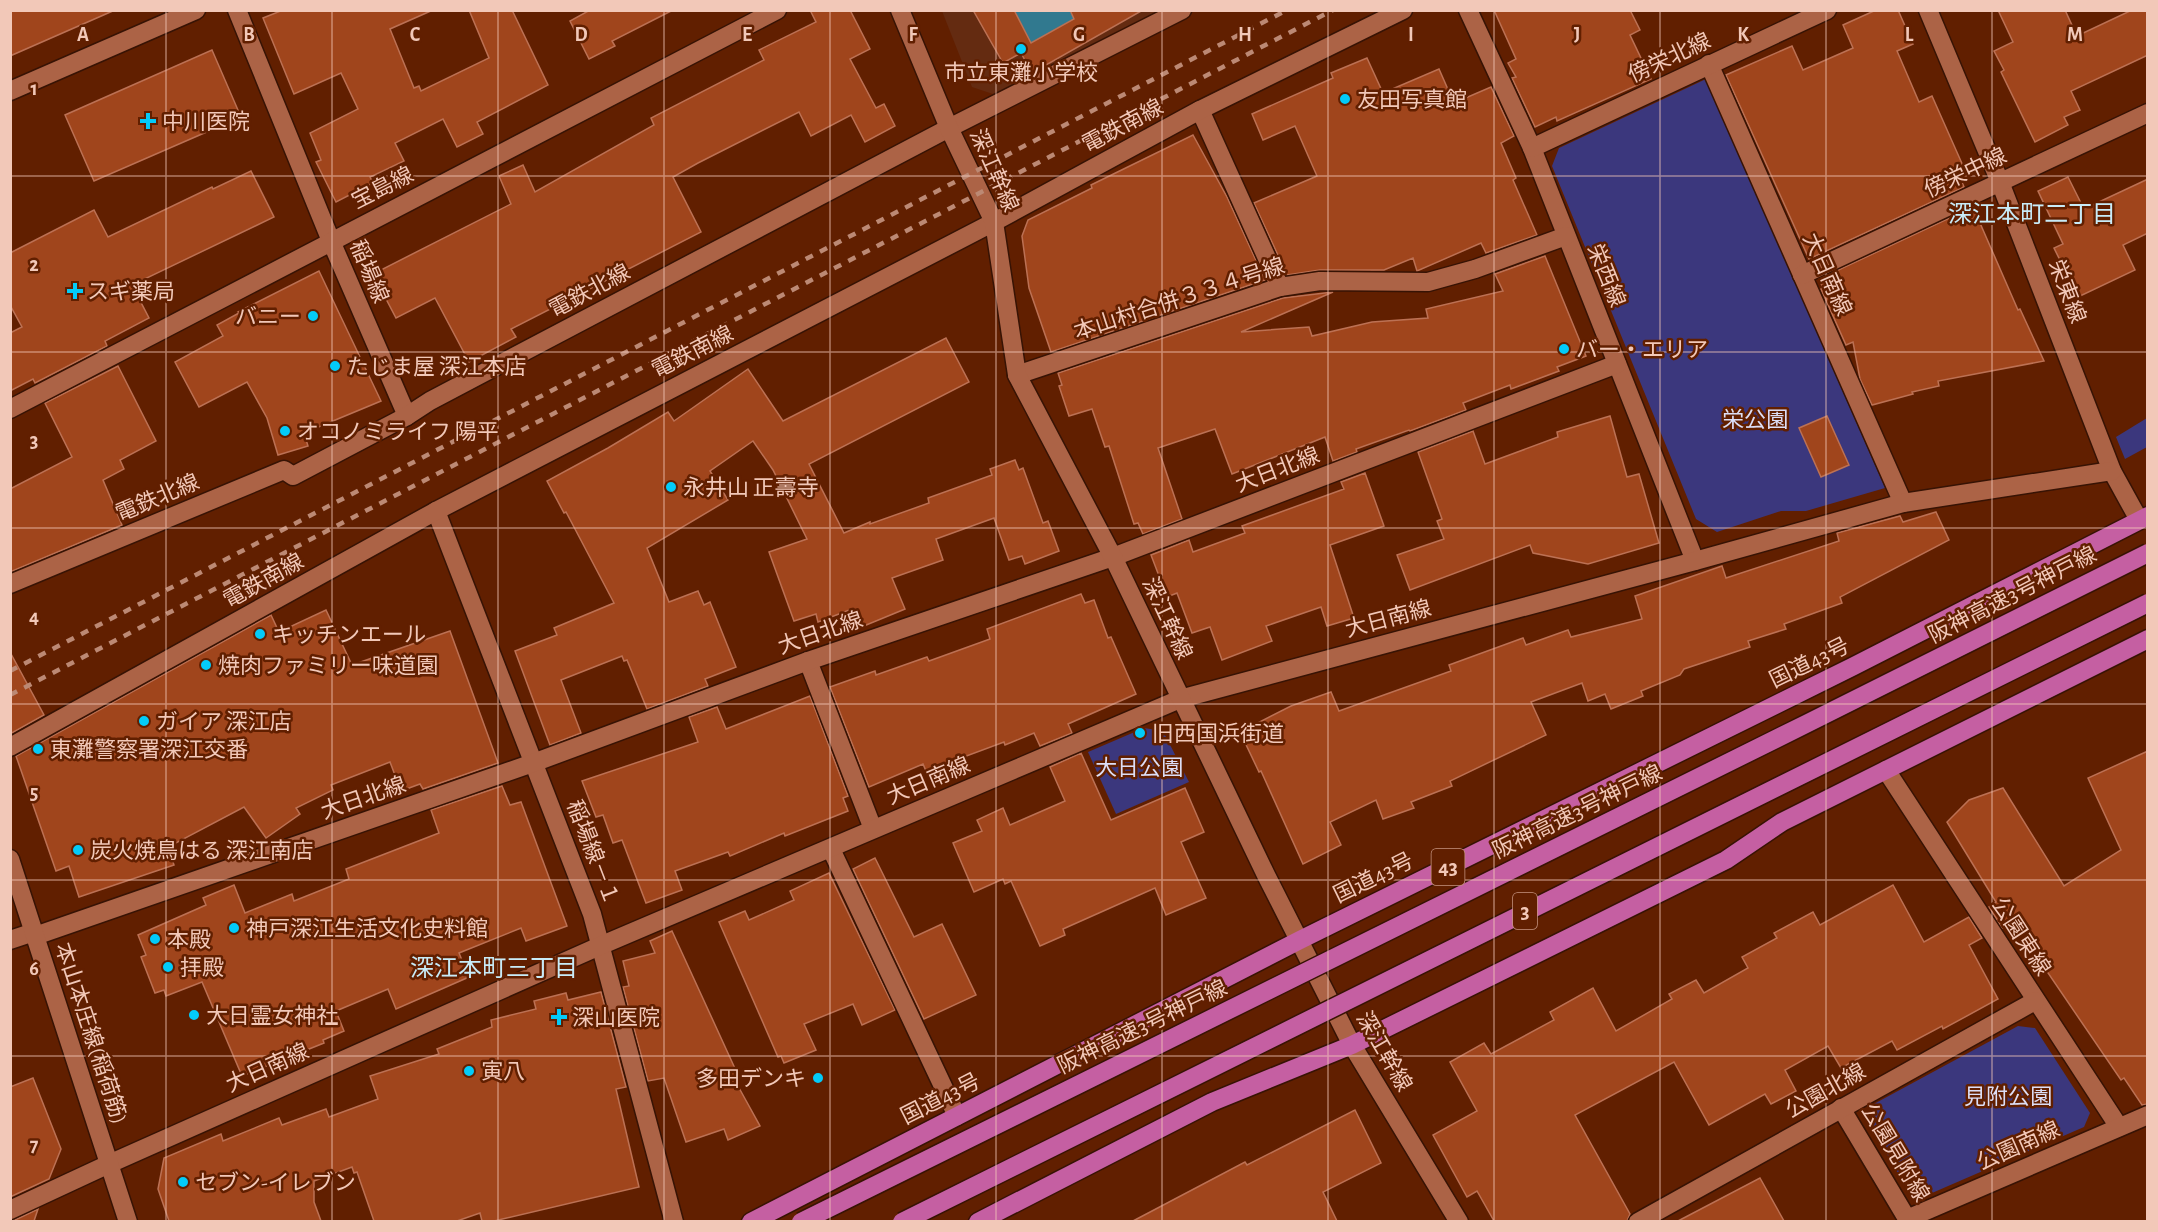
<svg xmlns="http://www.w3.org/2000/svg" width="2158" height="1232" viewBox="0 0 2158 1232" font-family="'Alegreya Sans','Noto Sans JP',sans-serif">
  <rect width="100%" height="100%" fill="#611f00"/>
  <path fill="#642b11" d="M942 11H1158L996 95 972 87Z"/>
  <g fill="#3b377d">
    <path d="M1706 79 1885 488 1806 511H1781L1717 532 1696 519 1552 166 1559 148Z"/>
    <path d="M2147 418V447L2125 459 2116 437Z"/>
    <path d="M1144 728 1163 731 1189 782 1116 814 1088 752Z"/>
    <path d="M2018 1026 2035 1028 2090 1113 2084 1127 1932 1193 1904 1184 1870 1124 1872 1105Z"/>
  </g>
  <path fill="#31798f" d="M1014 11H1070L1074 19 1031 43Z"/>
  <g fill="#a0451c" stroke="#bc7154" stroke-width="1.5">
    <path d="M10 10H115L10 56Z"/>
    <path d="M283 10H433L390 29 414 88 419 86 421 91 489 58 469 10H512L548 85 477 122 483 134 457 147 443 119 395 143 404 161 370 177 373 183 336 202 316 162 321 160 310 133 358 109 341 73 294 94 263 18Z"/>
    <path d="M590 10H673L612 41 615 46 589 59 570 21Z"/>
    <path d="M810 10H850L870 49 850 59 876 108 884 104 895 126 865 142 851 115 811 136 799 112 698 163 673 177 701 232 511 329 516 337 469 362 435 298 396 318 373 274 511 204 499 176 523 165 535 192 654 125 651 118 764 60 759 50 816 22Z"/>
    <path d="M973 10H1014L1031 43 1074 19 1070 10H1143L1032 73 1021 53 1003 63Z"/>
    <path d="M1494 10H1630L1640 30 1630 35 1651 79 1557 121 1556 117 1535 127 1512 78 1516 77 1508 63 1516 59Z"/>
    <path d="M1876 10H1898L1913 44 1897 51 1919 102 1932 96 1968 177 1961 180 1964 187 1809 259 1726 75 1792 46 1803 70 1853 48 1843 25Z"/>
    <path d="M1998 10H2065L2077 36 2132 10H2148V55L2071 91 2080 110 2064 117 2068 125 2035 142 2001 72 2004 70 1994 51 2013 42Z"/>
    <path d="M212 50 241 117 94 181 65 115Z"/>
    <path d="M1367 58 1383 93 1439 69 1454 103 1491 87 1514 136 1501 143 1516 178 1513 180 1537 235 1486 253 1481 243 1417 271 1413 258 1384 270H1320L1287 275 1254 203 1317 176 1295 126 1263 140 1252 114 1333 78 1331 73Z"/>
    <path d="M1193 135 1227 197 1265 280 1051 352 1029 288 1022 236 1028 220 1092 188 1091 185Z"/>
    <path d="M251 171 274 217 132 285 149 318 105 341 107 346 35 383 33 379 10 391V333L22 327 10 305V253L94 210 108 237 212 187 213 189Z"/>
    <path d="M2068 177 2084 209 2148 179V233L2123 245 2135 270 2078 297 2054 248 2063 244 2038 191Z"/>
    <path d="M1973 207 2018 310 2020 309 2044 361 1938 381 1939 386 1912 392 1913 394 1872 405 1860 379 1853 342 1846 345 1821 289 1823 288 1819 279Z"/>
    <path d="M1545 256 1586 356 1557 367 1559 371 1511 389 1510 385 1463 403 1466 410 1410 431 1409 430 1356 449 1357 452 1333 461 1325 437 1232 474 1215 429 1158 448 1182 519 1143 534 1138 523 1134 524 1109 446 1105 447 1092 409 1069 416 1059 386 1062 385 1058 373 1283 298 1333 292 1241 332 1309 327 1312 336 1372 322 1428 318 1426 309 1503 291 1495 274Z"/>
    <path d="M319 271 381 401 304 433 308 446 278 455 267 418 247 382 199 407 175 362 223 336 217 325 239 313 238 312Z"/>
    <path d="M946 338 969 382 809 464 844 533 870 522V524L929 503 928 498 992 475 990 469 1015 460 1019 470 1023 468 1043 523 1048 521 1059 551 1025 564 1022 556 1009 560 994 518 936 539 943 560 892 578 905 609 859 628 852 609 818 622 816 614 794 621 769 552 807 539 773 470 753 441 710 471 728 500 647 548 669 602 698 591 704 605 710 602 736 667 705 679 708 686 647 709 627 660 624 661 622 656 561 680 581 733 550 745 515 651 557 635 554 628 614 603 566 512 564 513 547 481 608 448 668 412 674 421 748 369 783 421Z"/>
    <path d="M118 366 156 441 120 460 124 469 103 480 122 525 10 572V489L72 457 45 403Z"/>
    <path d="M1610 416 1627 477 1639 474 1659 543 1588 564 1533 553 1530 545 1410 590 1397 555 1444 539 1437 521 1442 519 1418 452 1473 431 1485 464 1558 437 1557 432Z"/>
    <path d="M1827 416 1849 465 1821 477 1799 428Z"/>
    <path d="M1365 473 1384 526 1330 545 1354 618 1327 626 1321 607 1266 626 1272 641 1222 660 1210 627 1192 633 1177 593 1167 597 1151 555 1189 540 1193 552 1245 533 1242 526 1344 489 1341 482Z"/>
    <path d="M1936 512 1949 540 1840 597 1842 603 1784 624 1786 629 1748 641 1750 647 1684 669 1680 675 1641 691 1643 696 1611 709 1605 694 1588 701 1582 683 1531 702 1546 735 1450 781 1452 786 1411 802 1414 808 1383 819 1376 800 1330 822 1341 845 1303 864 1261 771 1259 772 1240 732 1291 706 1331 692 1339 711 1451 671 1449 665 1523 638 1526 645 1568 630 1571 637 1642 619 1635 596 1722 566 1726 578 1839 541 1837 533 1900 516 1903 522Z"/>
    <path d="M1081 594 1085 603 1094 600 1108 638 1111 637 1136 694 1068 724 1072 733 1040 746 1034 733 1005 745 1004 742 926 771 923 764 869 787 830 687 875 671 876 675 927 657 929 661 990 639 987 629Z"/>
    <path d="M326 610 352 665 450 631 498 763 423 789 420 784 401 791 390 762 331 785 333 790 296 808 300 814 266 838 244 807 168 847 174 865 79 897 69 866 56 871 16 756 271 615 279 632Z"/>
    <path d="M10 652 44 715 10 734Z"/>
    <path d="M810 696 848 796 843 798 848 811 785 836 784 833 730 856 728 852 675 871 682 890 646 903 622 840 613 843 603 815 596 817 582 781 698 742 689 717 717 707 726 729Z"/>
    <path d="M2148 751V1104L2142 1105 2124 1078 2121 1080 2046 970 2050 967 2021 920 2002 928 1989 907 1996 902 1947 822 1969 800 2003 788 2064 886 2121 850 2088 778Z"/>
    <path d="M1081 753 1111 820 1185 788 1204 832 1181 842 1206 898 1166 915 1155 888 1063 929 1065 935 1040 946 1011 881 1005 884 1003 879 974 892 953 843 982 831 977 820 1003 808 1010 825 1065 801 1050 767Z"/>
    <path d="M502 786 510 805 521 802 567 926 526 941 521 928 459 953 469 977 396 1009 388 989 336 1011 344 1031 323 1040 324 1043 242 1076 202 982 166 996 164 990 155 993 141 957 146 955 138 935 206 905 203 898 234 885 245 913 292 894 294 901 349 879 346 869 439 833 431 810Z"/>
    <path d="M875 858 914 937 942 924 976 995 924 1019 853 869Z"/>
    <path d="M829 873 895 1010 862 1025 853 1004 804 1024 816 1050 784 1063 781 1056 778 1057 719 922 745 911 749 920 794 900 790 891Z"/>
    <path d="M1893 885 1924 942 1969 917 1982 938 1969 945 1998 999 1943 1029 1942 1026 1897 1050 1892 1041 1841 1068 1828 1046 1785 1070 1796 1091 1771 1104 1765 1094 1709 1125 1674 1062 1575 1115 1630 1214 1627 1221H1494L1477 1191 1467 1197 1433 1135 1477 1111 1450 1062 1484 1043 1491 1054 1554 1020 1550 1012 1593 988 1616 1031 1672 999 1669 994 1696 980 1704 993 1748 968 1742 957 1777 938 1774 933 1813 912 1820 925Z"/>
    <path d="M672 931 738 1075 733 1077 760 1126 728 1140 724 1129 686 1142 664 1078 648 1081 623 987 629 986 623 961 655 953 650 941Z"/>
    <path d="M601 992 626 1087 616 1089 639 1187 494 1221H482L480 1213 457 1221H374L357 1172 354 1173 352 1167 314 1181V1202L321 1221H169L158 1189 164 1158 221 1134 223 1141 279 1118 282 1125 326 1109 329 1117 378 1099 370 1076 439 1054 437 1049 492 1027 491 1020 536 1009 534 1001 566 993 568 1000Z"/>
    <path d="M33 1078 61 1149 49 1179 10 1197V1087Z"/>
    <path d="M1355 1110 1381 1163 1323 1192 1337 1221H1133L1245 1162 1247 1165Z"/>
    <path d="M1760 1178 1784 1221H1678Z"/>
    <path d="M38 1209 34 1221H10L15 1220Z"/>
  </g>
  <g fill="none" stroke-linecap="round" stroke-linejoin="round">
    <g stroke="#371304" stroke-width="21">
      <g id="street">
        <path d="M237 10 331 241 407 416"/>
        <path d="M1468 10 1532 148 1695 561"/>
        <path d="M1928 10 2000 182 2112 471 2139 520"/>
        <path d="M1709 64 1903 503"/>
        <path d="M1200 110 1280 287"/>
        <path d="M1532 148 1827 10"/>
        <path d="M1802 275 2148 113"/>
        <path d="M1017 375 1280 287 1320 281 1428 282 1475 269 1566 236"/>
        <path d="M10 409 777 10"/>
        <path d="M436 511 592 914 674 1222"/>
        <path d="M10 584 284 470 293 476 407 416 430 401 949 128 1182 10"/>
        <path d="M808 661 873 829"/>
        <path d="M10 747 436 511 994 222 1200 110 1403 10"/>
        <path d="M1886 770 2119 1127"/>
        <path d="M831 849 957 1116"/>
        <path d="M35 936 533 763 808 661 1113 557 1617 364"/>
        <path d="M10 940 34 932"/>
        <path d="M1841 1108 1909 1222"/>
        <path d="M10 1210 109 1164 602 945 1180 699 1695 561 1903 503 2112 471"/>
        <path d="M1907 1219 2148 1115"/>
        <path d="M1638 1222 2035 1001"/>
      </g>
    </g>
    <g stroke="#371304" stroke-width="21">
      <g id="secondary">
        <path d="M900 10 949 128 994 222 1017 375 1113 557 1266 875 1352 1045 1459 1222"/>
        <path d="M10 91 196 10"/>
        <path d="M10 859 128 1222"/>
      </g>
    </g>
    <g stroke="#371304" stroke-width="21">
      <g id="highway">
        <path d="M751 1222 1300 940 1852 667 2148 516"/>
        <path d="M978 1222 1212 1102 1352 1045 1726 860 1782 822 2148 639"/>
      </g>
    </g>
    <use href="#street" stroke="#ac6346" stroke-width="18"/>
    <use href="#secondary" stroke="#ac6346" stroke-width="18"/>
    <use href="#highway" stroke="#c55fa2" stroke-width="18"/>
    <g stroke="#bc8974" stroke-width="4.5" stroke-dasharray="8 8" stroke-linecap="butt">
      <path d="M10 671 1287 10"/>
      <path d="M10 695 1333 10"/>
    </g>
    <g stroke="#371304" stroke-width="21" stroke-linecap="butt">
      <g id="highway-bridge">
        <path d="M801 1222 1806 724 2148 553"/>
        <path d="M902 1222 2148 603"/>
      </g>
    </g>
    <use href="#highway-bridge" stroke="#c55fa2" stroke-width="18"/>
  </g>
  <path fill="none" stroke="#f2c8b8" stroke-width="1.5" stroke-opacity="0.55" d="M166 10V1222M332 10V1222M498 10V1222M664 10V1222M830 10V1222M996 10V1222M1162 10V1222M1328 10V1222M1494 10V1222M1660 10V1222M1826 10V1222M1992 10V1222M10 176H2148M10 352H2148M10 528H2148M10 704H2148M10 880H2148M10 1056H2148"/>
  <g fill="#03cbf9" stroke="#611f00" stroke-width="2">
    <circle cx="1021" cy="49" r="6"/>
    <circle cx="1345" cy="99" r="6"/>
    <path d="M145 112h6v6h6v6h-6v6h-6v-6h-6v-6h6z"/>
    <path d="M72 282h6v6h6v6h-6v6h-6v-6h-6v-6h6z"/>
    <circle cx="313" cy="316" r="6"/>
    <circle cx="1564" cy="349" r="6"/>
    <circle cx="335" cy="366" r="6"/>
    <circle cx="285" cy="431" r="6"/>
    <circle cx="671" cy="487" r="6"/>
    <circle cx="260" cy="634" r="6"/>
    <circle cx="206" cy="665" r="6"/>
    <circle cx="144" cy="721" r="6"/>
    <circle cx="1140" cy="733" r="6"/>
    <circle cx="38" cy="749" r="6"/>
    <circle cx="78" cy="850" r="6"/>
    <circle cx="234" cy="928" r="6"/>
    <circle cx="155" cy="939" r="6"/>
    <circle cx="168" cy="967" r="6"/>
    <circle cx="194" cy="1015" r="6"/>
    <path d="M556 1008h6v6h6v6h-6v6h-6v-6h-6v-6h6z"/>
    <circle cx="469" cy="1071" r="6"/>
    <circle cx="818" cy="1078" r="6"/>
    <circle cx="183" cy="1182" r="6"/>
  </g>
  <g text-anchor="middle" stroke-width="5" stroke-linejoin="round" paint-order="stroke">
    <g fill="#611f00" stroke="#c69581" stroke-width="1.5">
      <rect x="1431.5" y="849" width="33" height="36" rx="4.5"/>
      <rect x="1513" y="893" width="24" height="36" rx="4.5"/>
    </g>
    <g font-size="21" font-weight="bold" fill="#f2c8b8">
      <text x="1448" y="874">43</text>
      <text x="1525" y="918">3</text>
    </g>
    <g font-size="22" fill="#f2c8b8" stroke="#611f00">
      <text transform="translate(1669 57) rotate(-25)" y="8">傍栄北線</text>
      <text transform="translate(1122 125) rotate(-28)" y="8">電鉄南線</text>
      <text transform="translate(995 170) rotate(66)" y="8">深江幹線</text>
      <text transform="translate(1965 172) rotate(-25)" y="8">傍栄中線</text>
      <text transform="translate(382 187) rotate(-27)" y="8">宝島線</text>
      <text transform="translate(370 271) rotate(67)" y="8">稲場線</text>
      <text transform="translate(1828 274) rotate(66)" y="8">大日南線</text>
      <text transform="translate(1607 275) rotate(68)" y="8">栄西線</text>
      <text transform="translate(589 290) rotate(-28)" y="8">電鉄北線</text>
      <text transform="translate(2068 291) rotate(69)" y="8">栄東線</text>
      <text transform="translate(1179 298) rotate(-18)" y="8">本山村合併３３４号線</text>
      <text transform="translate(692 351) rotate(-27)" y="8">電鉄南線</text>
      <text transform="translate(1277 469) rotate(-21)" y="8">大日北線</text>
      <text transform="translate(157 497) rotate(-23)" y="8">電鉄北線</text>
      <text transform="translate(263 580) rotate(-29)" y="8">電鉄南線</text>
      <text transform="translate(2012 594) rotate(-27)" y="8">阪神高速3号神戸線</text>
      <text transform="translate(1168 618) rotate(65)" y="8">深江幹線</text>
      <text transform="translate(1388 618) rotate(-15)" y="8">大日南線</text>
      <text transform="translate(820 632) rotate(-19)" y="8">大日北線</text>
      <text transform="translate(1809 662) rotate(-26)" y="8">国道43号</text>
      <text transform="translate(928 780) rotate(-23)" y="8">大日南線</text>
      <text transform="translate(363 797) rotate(-19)" y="8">大日北線</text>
      <text transform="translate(1577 811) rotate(-26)" y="8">阪神高速3号神戸線</text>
      <text transform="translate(594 852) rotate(69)" y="8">稲場線－１</text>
      <text transform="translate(1373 877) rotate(-26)" y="8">国道43号</text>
      <text transform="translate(2022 936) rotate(57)" y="8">公園東線</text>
      <text transform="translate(1142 1026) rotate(-26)" y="8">阪神高速3号神戸線</text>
      <text transform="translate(92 1033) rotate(72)" y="8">本山本庄線(稲荷筋)</text>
      <text transform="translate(1385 1051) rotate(60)" y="8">深江幹線</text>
      <text transform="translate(267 1067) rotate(-24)" y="8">大日南線</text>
      <text transform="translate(1825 1090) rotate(-29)" y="8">公園北線</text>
      <text transform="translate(940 1098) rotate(-27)" y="8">国道43号</text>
      <text transform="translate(2018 1145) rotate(-24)" y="8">公園南線</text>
      <text transform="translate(1896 1152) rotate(59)" y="8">公園見附線</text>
    </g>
    <g font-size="22" fill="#f2c8b8" stroke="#611f00" text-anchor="start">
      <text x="1021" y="80" text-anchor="middle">市立東灘小学校</text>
      <text x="1357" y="107">友田写真館</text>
      <text x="162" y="129">中川医院</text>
      <text x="87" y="299">スギ薬局</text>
      <text x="301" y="324" text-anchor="end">バニー</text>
      <text x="1576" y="357">バー・エリア</text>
      <text x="347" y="374">たじま屋 深江本店</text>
      <text x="297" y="439">オコノミライフ 陽平</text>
      <text x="683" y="495">永井山 正壽寺</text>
      <text x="272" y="642">キッチンエール</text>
      <text x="218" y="673">焼肉ファミリー味道園</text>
      <text x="156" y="729">ガイア 深江店</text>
      <text x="1152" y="741">旧西国浜街道</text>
      <text x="50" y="757">東灘警察署深江交番</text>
      <text x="90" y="858">炭火焼鳥はる 深江南店</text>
      <text x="246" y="936">神戸深江生活文化史料館</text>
      <text x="167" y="947">本殿</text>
      <text x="180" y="975">拝殿</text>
      <text x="206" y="1023">大日霊女神社</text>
      <text x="572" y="1025">深山医院</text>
      <text x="481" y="1079">寅八</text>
      <text x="806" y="1086" text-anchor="end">多田デンキ</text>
      <text x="195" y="1190">セブン-イレブン</text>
    </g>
    <g font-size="22" fill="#dcdef6" stroke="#611f00">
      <text x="1755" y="427">栄公園</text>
      <text x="1139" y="775">大日公園</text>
      <text x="2008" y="1104">見附公園</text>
    </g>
    <g font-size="24" fill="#c8ebf7" stroke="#611f00">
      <text x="2032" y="222">深江本町二丁目</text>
      <text x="494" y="976">深江本町三丁目</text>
    </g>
  </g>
  <g font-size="20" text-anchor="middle" font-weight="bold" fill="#f2c8b8" stroke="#611f00" stroke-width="5" stroke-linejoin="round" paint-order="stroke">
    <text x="83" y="41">A</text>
    <text x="249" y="41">B</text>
    <text x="415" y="41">C</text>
    <text x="581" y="41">D</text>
    <text x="747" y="41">E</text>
    <text x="913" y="41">F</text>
    <text x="1079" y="41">G</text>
    <text x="1245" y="41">H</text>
    <text x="1411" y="41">I</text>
    <text x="1577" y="41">J</text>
    <text x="1743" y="41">K</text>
    <text x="1909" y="41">L</text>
    <text x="2075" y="41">M</text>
    <text x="34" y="95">1</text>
    <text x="34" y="271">2</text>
    <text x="34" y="447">3</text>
    <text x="34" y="623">4</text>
    <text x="34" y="799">5</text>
    <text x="34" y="975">6</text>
    <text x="34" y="1151">7</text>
  </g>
  <rect width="2158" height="1232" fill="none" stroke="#f2c8b8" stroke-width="24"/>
</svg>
